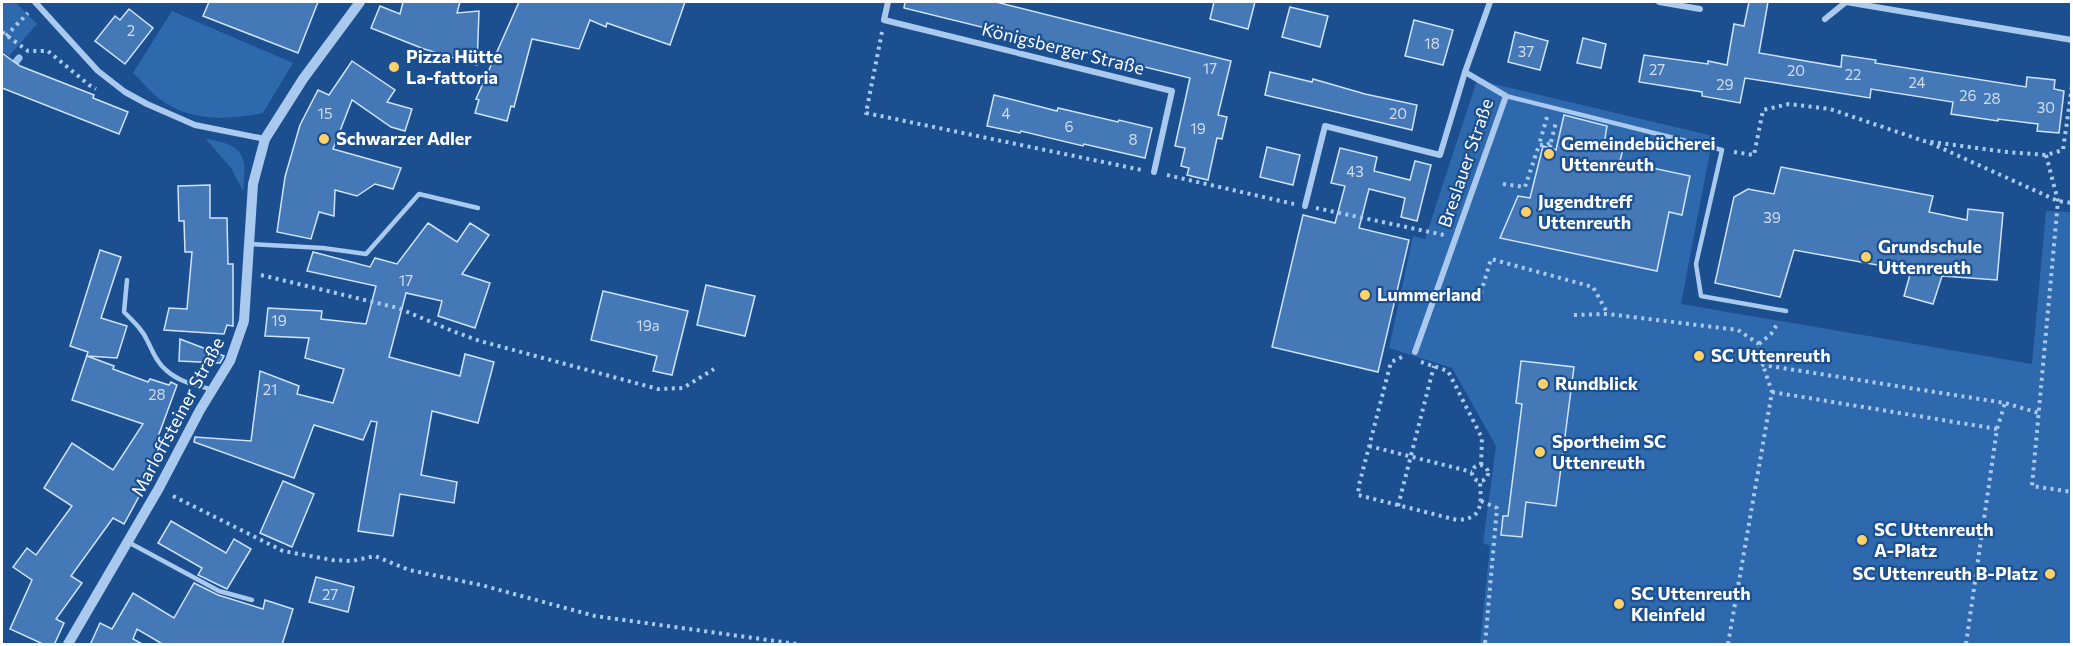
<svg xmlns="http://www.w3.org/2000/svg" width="2073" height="646" viewBox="0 0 2073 646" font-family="Commissioner,sans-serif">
  <rect width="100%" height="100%" fill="#1b4f8f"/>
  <g fill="#2e69ad">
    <path d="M2 2H15L37 24 9 56 2 51Z"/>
    <path d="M172 11 293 63 263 113C229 120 194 122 164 102 152 95 143 82 133 73Z"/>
    <path d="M1477 80 1713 136 1681 304 2032 364 2046 211 2071 212V644H1480L1490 546 1483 543 1496 446 1452 368 1389 348 1413 236 1425 239Z"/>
    <path d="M206 139C243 144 248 155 243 191L231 168Z"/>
  </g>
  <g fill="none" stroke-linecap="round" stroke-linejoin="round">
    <path stroke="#9cc4f0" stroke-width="7" d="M2 79 19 58"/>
  </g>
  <g fill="#4478b7" stroke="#cfe3fa" stroke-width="1.5">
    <path d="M209 2H318L298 53 203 16Z"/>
    <path d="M403 2H460L457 13 479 11 477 65 424 49 371 28 380 6 400 14Z"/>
    <path d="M519 2H685L670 45 607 23 606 27 590 20 579 49 532 39 514 107 511 106 507 121 475 113 479 100 476 99Z"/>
    <path d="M905 2H996L1231 61 1218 115 1227 117 1222 139 1217 138 1208 180 1187 175 1189 168 1181 166 1185 148 1175 146 1190 78 904 8Z"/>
    <path d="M1214 2H1255L1248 29 1210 19Z"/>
    <path d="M1749 2H1768L1759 53 1841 67 1842 55 1876 60 1875 63 2026 87 2027 77 2055 80 2054 89 2064 91 2059 133 2037 131 2038 124 1998 119V121L1951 114 1953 102 1871 89 1870 98 1745 78 1740 103 1702 96V92L1639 82 1644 55 1708 64V61L1727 65 1734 24 1744 26Z"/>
    <path d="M1290 7 1328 16 1320 47 1282 37Z"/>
    <path d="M129 9 153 28 125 64 95 41 115 16 120 20Z"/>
    <path d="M1414 20 1453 30 1443 65 1405 56Z"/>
    <path d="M1515 32 1548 41 1540 70 1508 62Z"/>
    <path d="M1583 38 1606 44 1601 68 1577 63Z"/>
    <path d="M2 53 20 66 94 95 93 98 128 112 119 134 2 88Z"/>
    <path d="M352 61 395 90 387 102 412 109 405 131 391 127 352 100 333 149 401 168 393 189 375 184 357 196 335 190 334 216 319 212 311 239 277 232 285 177 300 125 318 90 329 95Z"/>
    <path d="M1270 72 1312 82 1313 79 1365 94 1417 105 1412 130 1265 95Z"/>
    <path d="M994 95 1057 111 1058 108 1118 122 1119 120 1152 128 1145 158 1084 144 1083 146 1021 131 1020 133 987 126Z"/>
    <path d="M1564 115 1607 126 1604 144 1623 149 1620 161 1690 176 1682 215 1669 212 1657 271 1500 238 1518 196 1530 198 1543 146 1556 150Z"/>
    <path d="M1267 147 1300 155 1293 185 1260 177Z"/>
    <path d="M1340 148 1377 157 1374 171 1410 180 1415 161 1431 165 1417 221 1401 217 1405 198 1369 189 1359 228 1409 240 1378 372 1272 347 1303 215 1335 223 1345 186 1331 183Z"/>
    <path d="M1781 167 1933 196 1929 212 1967 220 1968 209 2003 213 1997 280 1942 276 1933 304 1904 296 1911 271 1794 250 1780 297 1715 283 1734 197 1748 189 1774 194Z"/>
    <path d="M210 185V218H227L228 264H233V326L227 325 224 334 164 330 169 308 187 309 192 252H185L184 221H179L178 186Z"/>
    <path d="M428 223 457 242 470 223 489 235 462 274 490 283 475 328 438 316 442 301 406 293 389 357 460 376 465 354 494 362 478 423 432 411 421 475 457 482 454 503 400 494 393 536 358 531 377 422 371 421 363 440 314 425 294 478 194 442 195 437 251 441 260 371 299 386 297 394 333 403 344 369 305 358 309 338 265 336 268 308 322 311 321 319 366 324 376 286 307 271 313 252 370 267 375 258 397 264Z"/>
    <path d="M100 250 121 257 101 318 127 326 117 358 87 356 114 366 113 369 148 382 150 379 169 385 171 382 177 385 155 445 162 450 137 489 142 491 124 524 113 518 71 576 82 583 56 619 64 623 54 645H45L10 629 32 580 13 567 27 548 36 555 72 506 44 488 72 443 113 470 143 424 72 400 88 352 70 346Z"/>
    <path d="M706 285 755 296 745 336 697 325Z"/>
    <path d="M603 291 688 311 672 375 653 371 657 356 591 340Z"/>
    <path d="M180 339 224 356 223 358 220 363 179 361Z"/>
    <path d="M1521 361 1574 367 1556 506 1526 502 1522 537 1501 535 1503 516H1508L1522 404 1516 403Z"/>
    <path d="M283 481 314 494 292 547 260 533Z"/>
    <path d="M171 521 226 553 234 539 251 549 227 589 198 575 202 568 158 543Z"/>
    <path d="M316 577 354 587 348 612 309 602Z"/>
    <path d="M194 583 218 595 263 609 265 600 293 609 282 645H164L137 629 133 639 144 645H90L100 623 112 629 133 593 174 618Z"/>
  </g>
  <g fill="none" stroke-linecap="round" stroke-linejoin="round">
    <g stroke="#a9c9ee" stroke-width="4" stroke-dasharray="3 4.5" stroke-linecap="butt">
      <path d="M2 32 28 51H48L89 85 96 89"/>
      <path d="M882 32 866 113 1142 170"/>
      <path d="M6 36 28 13"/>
      <path d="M1547 117 1539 145H1547L1551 142 1550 148"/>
      <path d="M1551 142 1556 122"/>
      <path d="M1930 143 2058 201 2072 203"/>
      <path d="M1734 152 1754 155 1763 110 1789 104 1830 109 1924 141 2007 152 2046 155 2063 150 2072 86"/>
      <path d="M2046 155 2058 201 2032 486 2072 492"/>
      <path d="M1167 175 1294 204"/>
      <path d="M1503 184 1525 187 1539 145"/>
      <path d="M1316 208 1444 235"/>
      <path d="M261 275 398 308 455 332 480 341 658 389 683 388 714 369"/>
      <path d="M1449 290 1479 299 1491 259 1593 287 1608 314"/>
      <path d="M1574 315 1608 314 1738 330 1759 344 1763 365 2005 403 2039 413"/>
      <path d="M1759 344 1771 334 1778 323"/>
      <path d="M1402 357 1391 362 1359 485 1358 495 1457 520C1484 519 1481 503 1480 482"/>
      <path d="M1421 362 1448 371 1482 438 1481 466"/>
      <path d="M1772 392 1997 429"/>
      <path d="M1369 446 1472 472"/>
      <circle cx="1480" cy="473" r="8"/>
      <path d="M173 496 283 551 332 560 352 561 375 556 409 570 481 585 595 616 797 644"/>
      <path d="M1481 501 1497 508 1485 644"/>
      <path d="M1398 506 1434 366"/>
      <path d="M1728 644 1772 392 1763 365"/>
      <path d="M1966 644 1997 429 2005 403"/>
    </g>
    <g stroke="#a9c9ee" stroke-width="4.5">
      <path d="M1506 96 1722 150 1696 264 1701 296 1786 311"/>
      <path d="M250 244 323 248 366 254 419 194 478 208"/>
      <path d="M127 280 124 312C133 321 143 330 148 342 153 352 157 363 166 370 179 382 195 385 210 389"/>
      <path d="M128 542 219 591 252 600"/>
    </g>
    <g stroke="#a9c9ee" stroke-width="6">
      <path d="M35 2 98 71 125 92 147 104 195 125 265 139"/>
      <path d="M888 2 884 20 1172 91 1154 172"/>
      <path d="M1659 2 1700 9"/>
      <path d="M1846 2 2072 40"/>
      <path d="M1825 19 1846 2"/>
      <path d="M1305 206 1325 126 1440 155 1465 72"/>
      <path d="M1415 352 1506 96 1465 72 1490 2"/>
    </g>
    <path stroke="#a9c9ee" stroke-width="10" d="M68 644 159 488 200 410 230 361 244 321 253 184 265 139 303 79 360 2"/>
  </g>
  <g fill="#ffd166" stroke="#1b4f8f" stroke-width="2">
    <circle cx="394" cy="67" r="6"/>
    <circle cx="324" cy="139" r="6"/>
    <circle cx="1549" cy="154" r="6"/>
    <circle cx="1526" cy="212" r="6"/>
    <circle cx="1866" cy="257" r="6"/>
    <circle cx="1365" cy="295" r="6"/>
    <circle cx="1699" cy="356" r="6"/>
    <circle cx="1543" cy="384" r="6"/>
    <circle cx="1540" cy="452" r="6"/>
    <circle cx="1862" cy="540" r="6"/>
    <circle cx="2050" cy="574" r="6"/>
    <circle cx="1619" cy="604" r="6"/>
  </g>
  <g text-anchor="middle" stroke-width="4.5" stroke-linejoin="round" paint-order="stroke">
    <g font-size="15" fill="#d0dded">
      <text x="131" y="36">2</text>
      <text x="1432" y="49">18</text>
      <text x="1526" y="57">37</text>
      <text x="1210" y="74">17</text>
      <text x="1657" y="75">27</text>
      <text x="1796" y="76">20</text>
      <text x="1853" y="80">22</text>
      <text x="1917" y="88">24</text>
      <text x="1725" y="90">29</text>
      <text x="1968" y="101">26</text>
      <text x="1992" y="104">28</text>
      <text x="2046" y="113">30</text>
      <text x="325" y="119">15</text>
      <text x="1006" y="119">4</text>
      <text x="1398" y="119">20</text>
      <text x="1069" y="132">6</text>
      <text x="1198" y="134">19</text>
      <text x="1133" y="145">8</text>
      <text x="1355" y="177">43</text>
      <text x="1772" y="223">39</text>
      <text x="406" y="286">17</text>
      <text x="279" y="326">19</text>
      <text x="648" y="331">19a</text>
      <text x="270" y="395">21</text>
      <text x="157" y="400">28</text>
      <text x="330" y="600">27</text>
    </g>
    <g font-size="18" fill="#fff" stroke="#1b4f8f">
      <text transform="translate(1063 49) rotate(14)" y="6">Königsberger Straße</text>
      <text transform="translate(1466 163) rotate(-71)" y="6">Breslauer Straße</text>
      <text transform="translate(178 417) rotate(-62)" y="6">Marloffsteiner Straße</text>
    </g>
    <g font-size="18" font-weight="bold" fill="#fff" stroke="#1b4f8f" text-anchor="start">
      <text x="406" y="63">Pizza Hütte<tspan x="406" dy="21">La-fattoria</tspan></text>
      <text x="336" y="145">Schwarzer Adler</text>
      <text x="1561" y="150">Gemeindebücherei<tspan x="1561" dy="21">Uttenreuth</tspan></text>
      <text x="1538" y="208">Jugendtreff<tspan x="1538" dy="21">Uttenreuth</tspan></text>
      <text x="1878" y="253">Grundschule<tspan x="1878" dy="21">Uttenreuth</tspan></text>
      <text x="1377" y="301">Lummerland</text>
      <text x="1711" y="362">SC Uttenreuth</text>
      <text x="1555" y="390">Rundblick</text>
      <text x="1552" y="448">Sportheim SC<tspan x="1552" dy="21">Uttenreuth</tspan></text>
      <text x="1874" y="536">SC Uttenreuth<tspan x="1874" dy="21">A-Platz</tspan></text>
      <text x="2038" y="580" text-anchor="end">SC Uttenreuth B-Platz</text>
      <text x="1631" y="600">SC Uttenreuth<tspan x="1631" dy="21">Kleinfeld</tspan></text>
    </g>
  </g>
  <rect width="2073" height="646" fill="none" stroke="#ffffff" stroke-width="6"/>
</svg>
